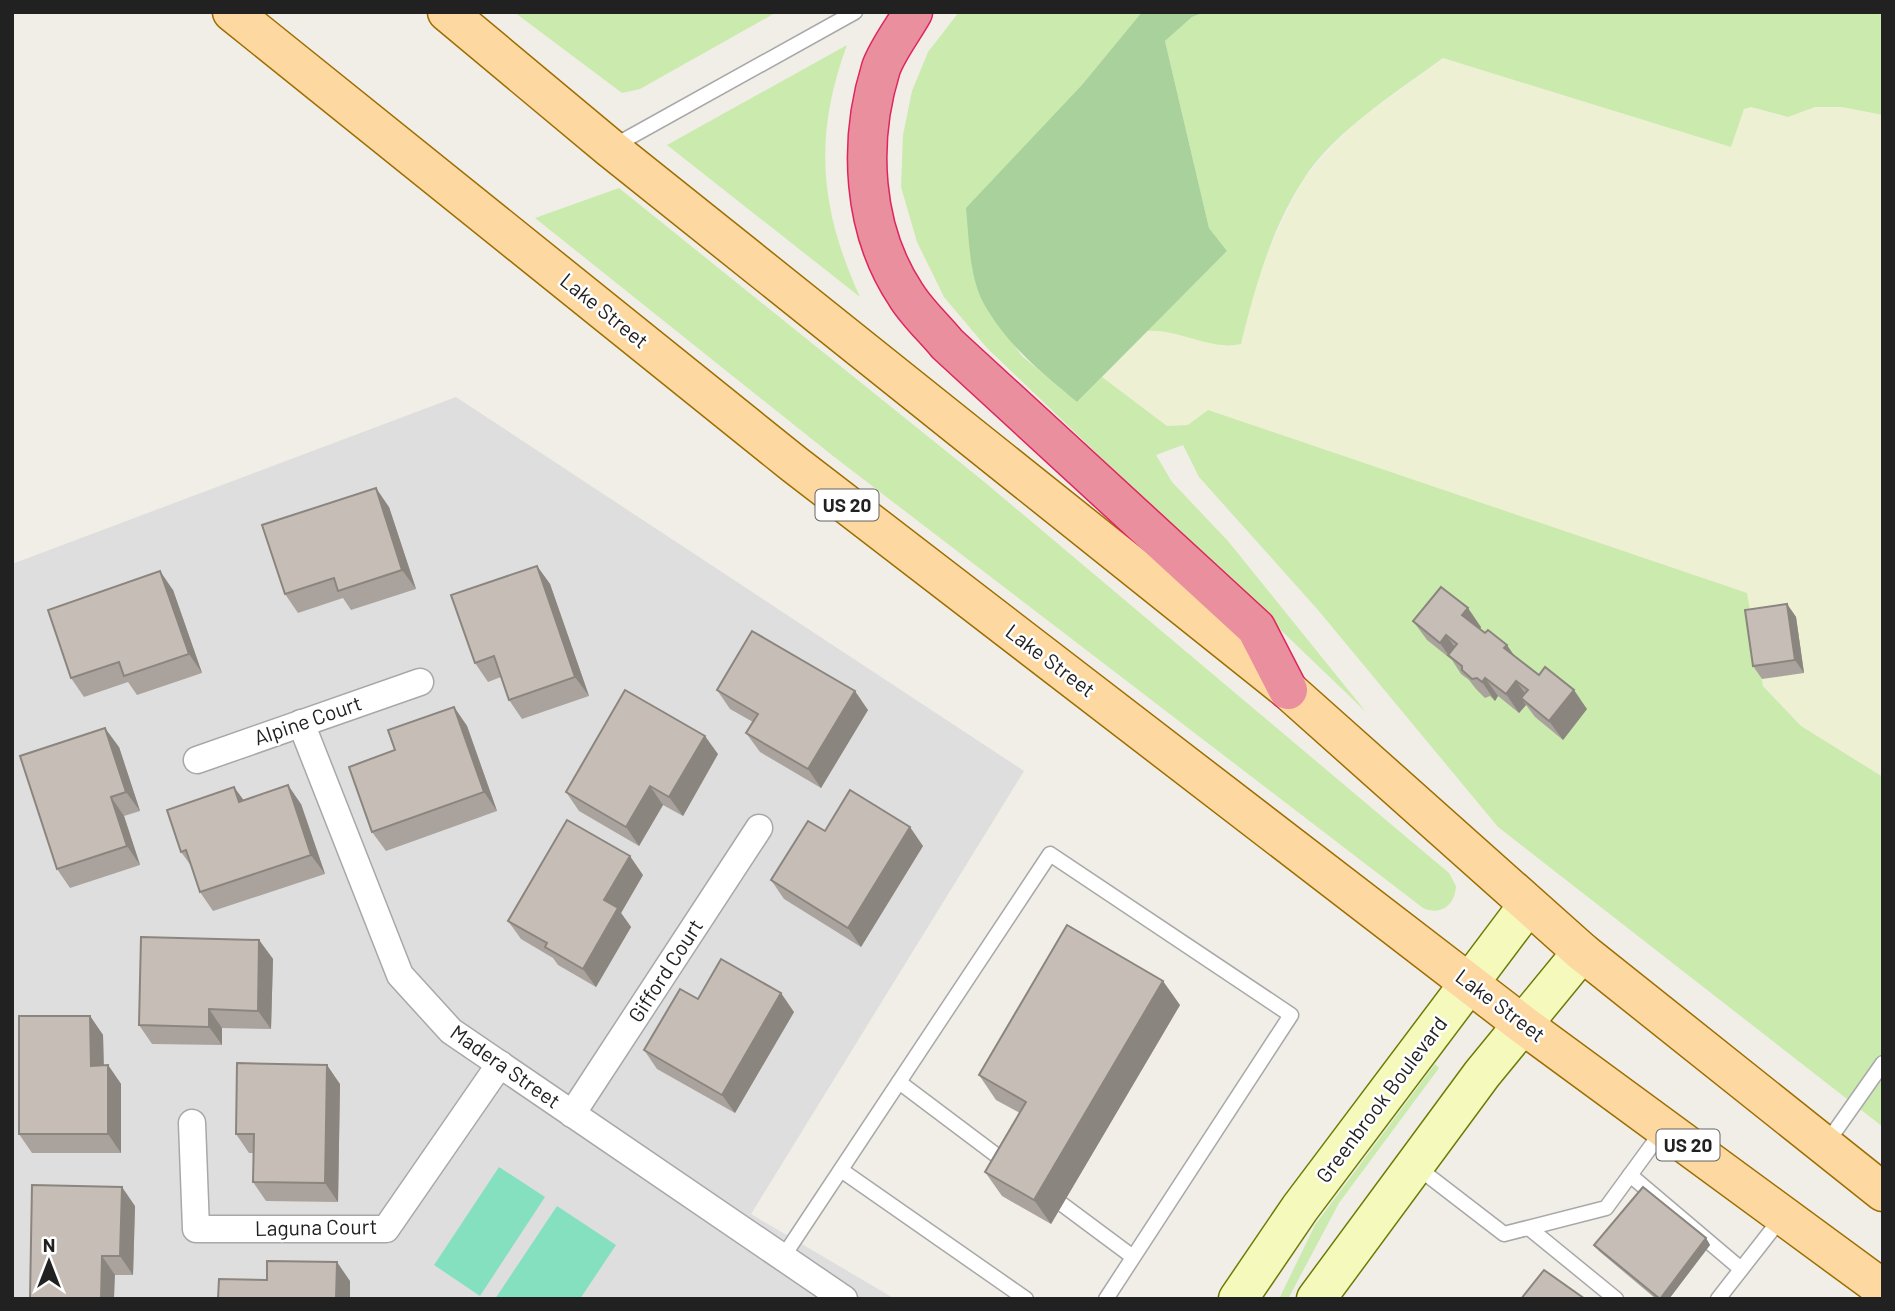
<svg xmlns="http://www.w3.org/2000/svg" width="1895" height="1311" viewBox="0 0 1895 1311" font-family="Barlow,sans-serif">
  <rect width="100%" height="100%" fill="#f1eee7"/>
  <path fill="#dfdede" d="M456 397 1024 771 751 1214 895 1299H12V564Z"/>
  <path fill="#edf0d3" d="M1444 58 1731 147 1744 109 1751 107 1787 117 1815 107H1842L1883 115V777L1801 726 1763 685 1746 593 1188 425 1167 426 1102 377 1147 331 1163 330 1241 344 1261 266 1303 179 1357 121Z"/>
  <g fill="#caebad">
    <path d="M514 12H777L640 89 622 93Z"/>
    <path d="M959 12H1142L1081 86 971 255 983 302 1022 356 1077 402 1102 377 1167 426 1188 425 1208 410 1747 593 1763 686 1801 726 1883 777V1127L1498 827 1318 610 1199 477 1183 445 1156 455 1172 482 1228 541 1366 712 987 348 944 297 917 242 901 187 903 135 912 91 928 52Z"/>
    <path d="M1205 12H1883V115L1842 107H1815L1788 117 1751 107 1744 109 1731 147 1443 58C1398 91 1333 132 1303 180 1271 230 1255 287 1241 344 1211 351 1179 329 1147 331L1227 251 1209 228 1165 41 1192 17Z"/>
    <path d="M847 45C813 137 820 209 860 297L667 145Z"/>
    <path d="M619 188 982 480 1449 873 1456 886C1455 905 1441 916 1423 908L833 456 535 218Z"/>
    <path d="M1435 1064 1439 1068 1339 1203 1288 1299H1279L1315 1225Z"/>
  </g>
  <path fill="#a9d19b" d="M1142 12H1205L1192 17 1165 41 1209 228 1227 251 1077 402C1042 373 1007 345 984 304 969 277 969 238 966 208L1081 86Z"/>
  <g fill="#85e0c0">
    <path d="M499 1167 545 1197 480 1296 434 1265Z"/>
    <path d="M557 1206 616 1245 580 1299H495Z"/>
  </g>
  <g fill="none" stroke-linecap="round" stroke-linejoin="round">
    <g stroke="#a8a8a8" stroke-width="17">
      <g id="service">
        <path d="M612 147 855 12"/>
        <path d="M899 1082 1008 1164"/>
        <path d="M1826 1144 1883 1063"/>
        <path d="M1417 1167 1504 1234 1606 1208 1663 1130"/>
        <path d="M841 1170 1026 1299"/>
        <path d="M1630 1175 1741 1269"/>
        <path d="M1047 1193 1133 1257"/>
        <path d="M1529 1228 1616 1299"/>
        <path d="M783 1257 1050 854 1291 1015 1106 1299"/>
        <path d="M1718 1299 1782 1217"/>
      </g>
    </g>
    <g stroke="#a8a8a8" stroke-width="29">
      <g id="minor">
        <path d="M301 723 400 975 451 1031 844 1299"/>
        <path d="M197 760 420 682"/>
        <path d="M572 1114 759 828"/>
        <path d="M192 1123 196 1229H386L500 1064"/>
      </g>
    </g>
    <g stroke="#6b7c04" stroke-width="41">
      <g id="secondary">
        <path d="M1238 1299 1300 1208 1528 905"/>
        <path d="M1316 1299 1482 1074 1582 952"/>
      </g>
    </g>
    <g stroke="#9d6e00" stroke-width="41">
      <g id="primary">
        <path d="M232 12 794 464 1522 1024 1883 1289"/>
        <path d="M447 12 610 148 1288 690 1582 952 1883 1192"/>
      </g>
    </g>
    <g stroke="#de255f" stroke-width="41">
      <path id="motorway" d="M913 12C903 30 888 49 881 68 858 142 862 229 906 295 917 313 934 328 947 344L1256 628 1288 690"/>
    </g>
    <use href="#service" stroke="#fff" stroke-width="14"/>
    <use href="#minor" stroke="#fff" stroke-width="26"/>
    <use href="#secondary" stroke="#f5fabc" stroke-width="38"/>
    <use href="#primary" stroke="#fdd8a0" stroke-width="38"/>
    <use href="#motorway" stroke="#e98f9d" stroke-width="38"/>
  </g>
  <g fill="#aaa39d">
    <path d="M389 507 416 589 351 610 343 598 298 613 285 594Z"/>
    <path d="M537 566 550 584 589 696 522 719 509 700 501 677 488 682 475 663Z"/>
    <path d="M173 590 202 673 137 695 128 682 84 697 71 678Z"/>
    <path d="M1787 604 1796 617 1804 673 1762 679 1753 666Z"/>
    <path d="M1413 621 1481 627 1480 629 1539 675 1587 709 1563 740 1535 717 1526 705 1519 713 1498 696 1495 701 1490 696 1485 698 1476 689 1469 680 1461 674 1452 660 1427 640Z"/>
    <path d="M717 690 868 710 821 788 760 752 746 733 753 722 730 709Z"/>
    <path d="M454 707 467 726 497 811 386 851 372 832 395 750Z"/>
    <path d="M119 747 140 811 124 816 140 865 70 888 57 869Z"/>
    <path d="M718 754 683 816 663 805 639 846 579 811 566 792Z"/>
    <path d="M244 800 301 804 325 874 213 911 200 892 192 867 181 852Z"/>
    <path d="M825 831 923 846 861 947 784 899 771 880Z"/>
    <path d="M643 875 621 913 631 927 596 987 558 965 553 958 521 939 508 921Z"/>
    <path d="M259 940 273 959 271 1029 222 1028V1045L152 1044 139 1025Z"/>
    <path d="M698 999 794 1012 735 1113 657 1069 644 1050Z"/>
    <path d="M1180 1005 1051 1224 1002 1196 985 1172 1020 1113 996 1100 979 1075Z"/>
    <path d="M90 1016 103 1035 104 1065H108L121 1084V1153H32L19 1134Z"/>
    <path d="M340 1084 338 1202 266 1201 253 1182 254 1153H249L236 1134Z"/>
    <path d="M135 1206 133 1275H115L30 1299Z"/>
    <path d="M1706 1238 1710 1245 1669 1299H1656L1599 1251 1594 1245Z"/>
  </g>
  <g fill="#8b857f">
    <path d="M376 488 389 507 416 589 402 570Z"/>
    <path d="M537 566 550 584 589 696 575 677Z"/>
    <path d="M160 571 173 590 202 673 189 654Z"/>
    <path d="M1787 604 1796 617 1804 673 1795 660Z"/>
    <path d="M1468 608 1481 627 1476 634 1462 615Z"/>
    <path d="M1446 635 1460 654 1449 656 1440 643Z"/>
    <path d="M1507 645 1520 664 1504 648Z"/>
    <path d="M1485 678 1498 696 1495 701 1482 682Z"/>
    <path d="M1516 681 1530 700 1521 698 1526 705 1519 713 1506 694Z"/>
    <path d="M1574 690 1587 709 1563 740 1549 721Z"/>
    <path d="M855 691 868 710 821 788 808 769Z"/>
    <path d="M454 707 467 726 497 811 484 792Z"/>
    <path d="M105 728 119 747 140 811 126 792Z"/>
    <path d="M705 736 718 754 683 816 669 797Z"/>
    <path d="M288 785 301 804 325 874 311 855Z"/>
    <path d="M650 786 663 805 639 846 626 827Z"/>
    <path d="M234 787 248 806 239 802Z"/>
    <path d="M111 797 124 816 140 865 127 846Z"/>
    <path d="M910 827 923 846 861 947 848 928Z"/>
    <path d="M630 856 643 875 621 913 631 927 596 987 583 969 604 900Z"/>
    <path d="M259 940 273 959 271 1029 258 1011Z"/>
    <path d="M1163 981 1180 1005 1051 1224 1034 1200Z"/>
    <path d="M781 993 794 1012 735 1113 722 1095Z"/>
    <path d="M209 1009 222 1028V1045L209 1027Z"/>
    <path d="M90 1016 103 1035 104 1085 91 1066Z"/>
    <path d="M108 1065 121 1084V1153L108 1134Z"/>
    <path d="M327 1065 340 1084 338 1202 325 1183Z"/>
    <path d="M122 1187 135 1206 133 1275 120 1256Z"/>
    <path d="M1706 1238 1710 1245 1669 1299H1660Z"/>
    <path d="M102 1256 115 1275 114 1299H101Z"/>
    <path d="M337 1262 350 1281V1299H336Z"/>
  </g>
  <g fill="#c6beb6" stroke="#8b857f" stroke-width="2">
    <path d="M376 488 402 570 338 591 334 578 285 594 262 525Z"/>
    <path d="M537 566 575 677 509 700 494 656 475 663 451 595Z"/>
    <path d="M160 571 189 654 124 676 119 662 71 678 48 610Z"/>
    <path d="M1441 587 1468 608 1462 615 1485 633 1488 630 1507 645 1504 648 1539 675 1545 667 1574 690 1549 721 1521 698 1528 690 1516 681 1506 694 1485 678 1482 682 1477 678 1472 679 1462 670V666L1448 655 1457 644 1446 635 1440 643 1413 621Z"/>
    <path d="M1787 604 1795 660 1753 666 1745 610Z"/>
    <path d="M752 631 855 691 808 769 746 733 758 714 717 690Z"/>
    <path d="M625 690 705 736 669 797 650 786 626 827 566 792Z"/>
    <path d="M454 707 484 792 372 832 349 767 395 750 388 730Z"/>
    <path d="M105 728 126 792 111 797 127 846 57 869 20 756Z"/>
    <path d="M288 785 311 855 200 892 186 850 181 852 167 810 234 787 239 802Z"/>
    <path d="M850 790 910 827 848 928 771 880 808 821 825 831Z"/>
    <path d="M567 820 630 856 604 900 618 908 583 969 545 947 547 943 508 921Z"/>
    <path d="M1067 925 1163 981 1034 1200 985 1172 1026 1102 979 1075Z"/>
    <path d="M141 937 259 940 258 1011 209 1009V1027L139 1025Z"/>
    <path d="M721 959 781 993 722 1095 644 1050 680 989 698 999Z"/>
    <path d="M19 1016H90L91 1066 108 1065V1134H19Z"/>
    <path d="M237 1063 327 1065 325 1183 253 1182 254 1134H236Z"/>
    <path d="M32 1185 122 1187 120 1256H102L101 1299H30Z"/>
    <path d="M1643 1187 1706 1238 1660 1299 1594 1245Z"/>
    <path d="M267 1261 337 1262 336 1299H218L219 1279 267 1280Z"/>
    <path d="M1544 1270 1585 1299H1521Z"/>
  </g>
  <g text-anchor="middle" stroke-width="5" stroke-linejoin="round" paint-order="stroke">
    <g fill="#fff" stroke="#646464" stroke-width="2">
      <rect x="815.5" y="489.5" width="63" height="31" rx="5"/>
      <rect x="1656.5" y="1129.5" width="63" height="31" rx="5"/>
    </g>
    <g font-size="19" font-weight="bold" fill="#212121">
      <text x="847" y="512">US 20</text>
      <text x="1688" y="1152">US 20</text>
    </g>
    <g font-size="21" fill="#212121" stroke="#fff">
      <text transform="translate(604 311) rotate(39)" y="7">Lake Street</text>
      <text transform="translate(1050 661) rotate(37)" y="7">Lake Street</text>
      <text transform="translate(308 721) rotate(-19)" y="7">Alpine Court</text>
      <text transform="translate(666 971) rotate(-57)" y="7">Gifford Court</text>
      <text transform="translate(1500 1006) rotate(37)" y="7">Lake Street</text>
      <text transform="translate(505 1067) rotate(35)" y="7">Madera Street</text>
      <text transform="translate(1382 1100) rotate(-53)" y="7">Greenbrook Boulevard</text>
      <text transform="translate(316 1228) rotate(-1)" y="7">Laguna Court</text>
    </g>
  </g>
  <rect width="1895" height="1311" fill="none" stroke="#212121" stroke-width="28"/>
  <g transform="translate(49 1262)" stroke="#ffffff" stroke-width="5" paint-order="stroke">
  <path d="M0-5L12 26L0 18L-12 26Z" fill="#212121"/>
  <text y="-10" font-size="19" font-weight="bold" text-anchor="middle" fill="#212121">N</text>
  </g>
</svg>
